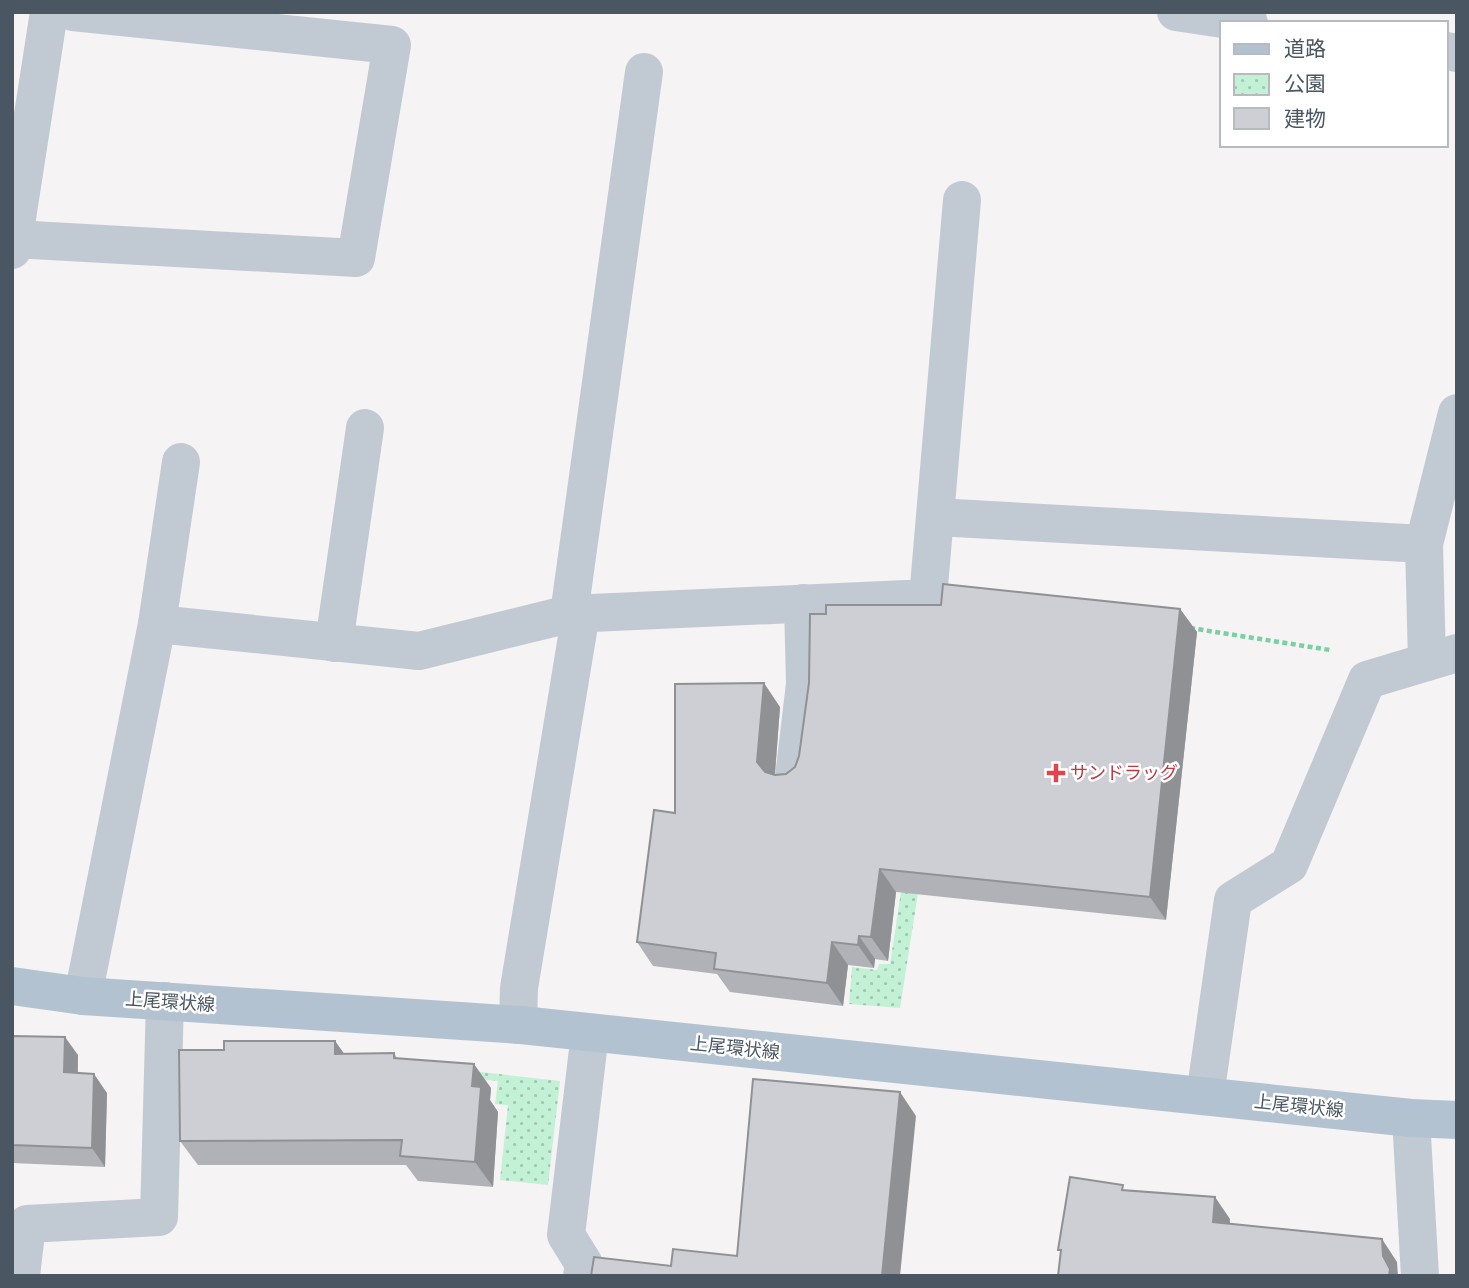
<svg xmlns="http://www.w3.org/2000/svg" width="1469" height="1288" viewBox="0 0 1469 1288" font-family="Overpass,'Noto Sans JP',sans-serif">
  <defs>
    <pattern id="park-dots" width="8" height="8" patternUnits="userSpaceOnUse" patternTransform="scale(1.75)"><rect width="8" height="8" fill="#c3f1d5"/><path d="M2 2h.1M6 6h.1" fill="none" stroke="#a0c6b0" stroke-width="1.8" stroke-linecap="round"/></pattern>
  </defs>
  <rect width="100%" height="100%" fill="#f5f3f3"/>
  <g fill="url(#park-dots)">
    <path d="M901 892 918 893 900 1008 849 1004 852 967 877 970 879 964H890Z"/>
    <path d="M436 1067 560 1081 548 1185 500 1180 508 1105 495 1104 498 1081 434 1074Z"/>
  </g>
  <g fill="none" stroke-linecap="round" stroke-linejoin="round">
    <path stroke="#7ad0a6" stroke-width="4.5" stroke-dasharray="5 3.5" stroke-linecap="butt" d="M1190 628 1330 650"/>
    <g stroke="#c1cad2" stroke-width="38">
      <path d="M1176 12 1249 23"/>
      <path d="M1446 51 1457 53"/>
      <path d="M14 239 356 258 392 45 73 12"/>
      <path d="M12 250 49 12"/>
      <path d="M936 517 1424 544"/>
      <path d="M569 614 644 72"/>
      <path d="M157 624 181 462"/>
      <path d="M334 643 365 428"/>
      <path d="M1427 662 1424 544 1457 413"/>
      <path d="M794 777 805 684 803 603"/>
      <path d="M83 996 157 624 419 651 569 614 928 598 962 200"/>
      <path d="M518 1025 519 988 581 613"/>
      <path d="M1205 1096 1233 900 1289 865 1367 680 1457 653"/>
      <path d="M1411 1118 1420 1276"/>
      <path d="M21 1276 27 1224 159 1217 165 1001"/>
      <path d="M582 1276 584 1264 566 1235 590 1033"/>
    </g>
    <path stroke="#b3c2d1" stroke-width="38" d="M12 986 83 996 521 1025 1411 1118 1457 1120"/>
  </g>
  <g fill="#b0b2b7">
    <path d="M1180 609 1197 632 1166 920 896 892 888 961 875 959 874 968 848 965 843 1006 730 992 717 974 653 966 637 942 675 813 780 707 775 775 786 774Z"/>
    <path d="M12 1036 78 1055V1073L107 1093 105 1167 12 1163Z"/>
    <path d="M335 1041 344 1054 394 1053 397 1058 491 1088 490 1100 498 1112 493 1187 418 1181 406 1165H198L180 1141 224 1050Z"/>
  </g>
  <g fill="#909195">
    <path d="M1180 609 1197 632 1166 920 1150 897Z"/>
    <path d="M764 683 780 707 774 785 757 762Z"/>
    <path d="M880 869 896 892 888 961 871 937Z"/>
    <path d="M859 936 875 959 874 968 858 945Z"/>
    <path d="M832 942 848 965 843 1006 827 983Z"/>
    <path d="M65 1037 78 1055 77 1091 64 1072Z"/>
    <path d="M335 1041 353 1066 335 1054Z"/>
    <path d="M474 1064 491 1088 490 1100 498 1112 493 1187 475 1162 472 1086Z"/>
    <path d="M94 1074 107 1093 105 1167 92 1148Z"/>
    <path d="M900 1092 916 1116 900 1276H882Z"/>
    <path d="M1215 1197 1230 1219 1229 1244 1213 1222Z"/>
    <path d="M1382 1239 1397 1262 1398 1276H1389L1383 1256Z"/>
  </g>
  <g fill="#cdcfd5" stroke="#909195" stroke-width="2">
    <path d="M943 584 1180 609 1150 897 880 869 871 937 859 936 858 945 832 942 827 983 714 969 716 953 637 942 654 810 675 813V684L764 683 757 762 765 772 775 775 786 774 795 767 799 756 809 683 810 614H826V605H941Z"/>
    <path d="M12 1036 65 1037 64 1072 94 1074 92 1148 12 1145Z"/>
    <path d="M224 1041H335V1054L394 1053V1058L474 1064 472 1086 481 1087 475 1162 400 1156 402 1140 180 1141 179 1050H224Z"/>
    <path d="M753 1079 900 1092 882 1276H591L594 1257 671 1266 673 1249 737 1256Z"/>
    <path d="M1070 1177 1123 1185 1122 1190 1215 1197 1213 1222 1382 1239 1383 1256 1390 1269 1389 1276H1058L1061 1250H1058Z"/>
  </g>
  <path fill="#e0444e" stroke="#fff" stroke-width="2.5" d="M1052.5 762.5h7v7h7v7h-7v7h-7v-7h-7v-7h7z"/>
  <g text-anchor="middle" stroke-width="5" stroke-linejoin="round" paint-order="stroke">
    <g font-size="18" fill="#be3a42" stroke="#fff" text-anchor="start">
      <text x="1070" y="779">サンドラッグ</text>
    </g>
    <g font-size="18" fill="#4a5661" stroke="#fff">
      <text transform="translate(170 1002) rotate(4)" y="6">上尾環状線</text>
      <text transform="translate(735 1048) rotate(6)" y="6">上尾環状線</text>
      <text transform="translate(1299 1106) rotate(6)" y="6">上尾環状線</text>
    </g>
  </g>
  <rect width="1469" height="1288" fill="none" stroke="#4a5661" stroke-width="28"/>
  <rect x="1220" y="21" width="228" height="126" fill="#ffffff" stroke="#b7bbc0" stroke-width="2"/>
  <rect x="1234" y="44" width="35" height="10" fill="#b3c2d1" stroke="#b7bbc0" stroke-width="2"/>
  <text x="1284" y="56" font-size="21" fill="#4a5661">道路</text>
  <rect x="1234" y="74" width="35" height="21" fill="url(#park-dots)" stroke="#b7bbc0" stroke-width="2"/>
  <text x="1284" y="91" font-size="21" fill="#4a5661">公園</text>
  <rect x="1234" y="108" width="35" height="21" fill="#cdcfd5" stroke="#b7bbc0" stroke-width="2"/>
  <text x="1284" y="126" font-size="21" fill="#4a5661">建物</text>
</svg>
